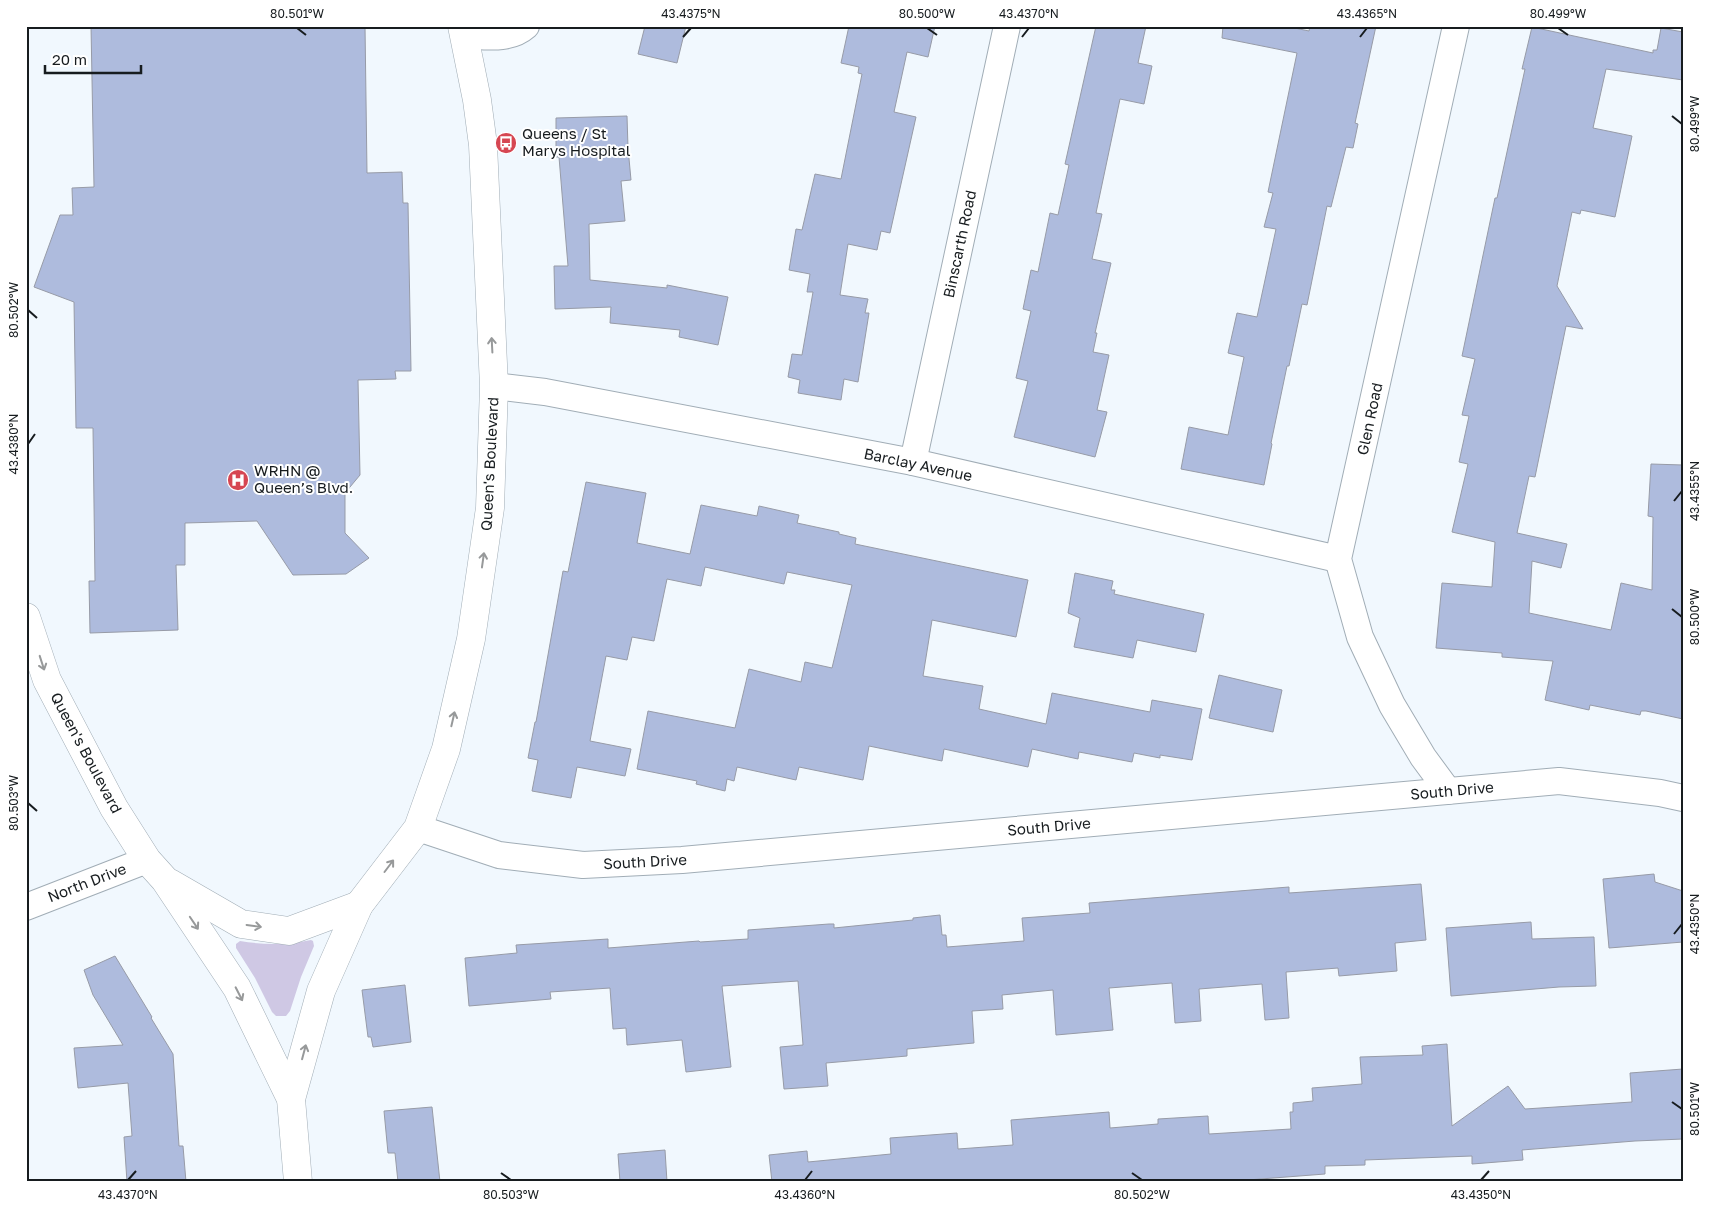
<svg xmlns="http://www.w3.org/2000/svg" width="1709" height="1208" viewBox="0 0 1709 1208" font-family="'Golos Text',sans-serif">
  <rect width="100%" height="100%" fill="#f1f8fe"/>
  <path fill="#cfc8e4" d="M311 940 313 941 314 946 301 977 290 1011 286 1016H276L272 1012 255 978 236 948V944L240 941C264 945 287 945 311 940Z"/>
  <g fill="#aebbdd" stroke="#979ba7">
    <path d="M91 26H365L367 173 402 172 403 203H408L411 371H395L396 379 358 380 360 475 345 493V533L369 558 346 574 293 575 257 521 185 523V565H176L178 630 90 633 89 581H95L93 428H76L74 302 34 287 60 215H73L72 188 94 187Z"/>
    <path d="M645 26H686L677 63 638 54Z"/>
    <path d="M849 26H935L928 57 907 52 894 112 916 117 890 233 881 231 877 250 848 244 840 295 868 299 865 313H869L858 382 844 379 841 400 798 393 800 380 788 377 792 354 802 355 813 292H807L810 274 789 270 796 229 802 230 815 174 841 179 862 74 858 73 859 67 841 63Z"/>
    <path d="M1096 26H1146L1138 63 1152 66 1144 104 1120 99 1096 213 1102 214 1092 259 1111 263 1095 333H1097L1093 352 1109 355 1097 410 1107 412 1095 457 1014 437 1028 381 1016 378 1031 311 1023 309 1031 270 1038 272 1050 213 1058 215 1069 165 1065 164Z"/>
    <path d="M1223 26H1285L1309 31 1310 26H1376L1355 123 1358 124 1353 148 1346 147 1331 207 1327 206 1307 305 1302 304 1289 366H1287L1271 443 1272 444 1264 485 1181 469 1189 427 1228 435 1244 357 1228 353 1237 313 1257 317 1276 229 1264 227 1273 193 1268 192 1297 53 1222 38Z"/>
    <path d="M1532 27 1653 53V50H1657L1661 28 1683 32V80L1606 69 1593 128 1632 136 1615 217 1581 210 1580 214 1572 212 1557 286 1583 329 1566 326 1535 477 1529 476 1517 533 1567 544 1561 568 1532 561 1529 613 1611 630 1621 583 1652 590 1653 517 1648 516 1651 464 1683 465V719L1646 711H1641L1640 715 1590 705 1589 710 1545 700 1553 661 1502 657V653L1436 648 1442 583 1492 587 1495 542 1452 532 1468 464 1459 462 1469 416 1462 415 1475 359 1462 356 1486 241 1495 198H1497L1525 69H1522Z"/>
    <path d="M627 116 628 148 631 180 621 181 625 221 589 224 590 280 667 288V285L728 297 718 345 679 337 680 330 610 323 611 307 555 309 554 266H568L559 157H556V118Z"/>
    <path d="M586 482 646 493 637 543 690 554 701 505 757 516 759 506 799 515 797 523 839 532V534L856 538 855 544 1028 580 1016 637 932 620 923 676 983 686 979 709 1046 724 1052 693 1150 712 1152 700 1202 709 1192 760 1160 755V758L1134 753 1132 762 1079 752 1078 759 1032 749 1028 767 944 749 942 761 869 746 863 780 799 767 796 780 737 767 734 781 727 779 725 791 696 784 697 781 637 769 648 711 735 728 749 669 801 682 805 662 832 668 852 585 787 572 784 584 705 567 701 586 667 579 654 641 632 637 627 660 606 656 590 741 631 749 625 776 577 767 571 798 532 791 538 760 528 758 535 722H536L563 571 568 572Z"/>
    <path d="M1075 573 1113 581 1111 590H1115L1114 594 1204 614 1196 652 1137 640 1133 658 1074 647 1080 618 1068 613Z"/>
    <path d="M1219 675 1282 690 1273 732 1209 718Z"/>
    <path d="M1654 874 1655 882 1683 891V942L1609 948 1603 879Z"/>
    <path d="M1421 884 1426 940 1395 943 1397 971 1339 976 1338 968 1286 972 1289 1018 1265 1020 1262 984 1199 989 1201 1021 1175 1023 1172 983 1109 988 1113 1030 1056 1035 1053 990 1002 995 1003 1009 972 1011 974 1043 907 1049V1056L826 1063 828 1086 784 1089 780 1047 803 1045 798 981 722 986 731 1067 686 1072 682 1040 627 1045 626 1028 613 1029 610 988 550 992 551 999 469 1006 465 958 517 953 516 945 608 939V948L699 941 700 942 748 939V930L829 924H834V928L913 920V918L940 915 942 935H946L947 947 1024 941 1022 918 1090 913 1089 903 1289 887V893Z"/>
    <path d="M1531 922 1532 939 1594 937 1596 986 1559 987 1451 996 1446 928Z"/>
    <path d="M115 956 152 1017 151 1018 173 1054 179 1146H183L186 1182H127L124 1137 132 1136 128 1083 78 1088 74 1048 123 1045 93 995 84 970Z"/>
    <path d="M405 985 411 1042 373 1047 371 1037H368L362 990Z"/>
    <path d="M1447 1044 1452 1126 1508 1086 1525 1109 1632 1102 1630 1073 1683 1069V1139L1635 1141 1522 1150 1523 1160 1472 1164V1156L1365 1160V1165L1325 1166V1174L1222 1182H772L769 1155 807 1151 808 1162 891 1154 890 1138 957 1133 958 1149 1013 1145 1011 1120 1109 1112 1110 1128 1158 1124V1119L1208 1116 1209 1134 1291 1129 1290 1112H1293V1103L1313 1101 1312 1088 1362 1084 1360 1057 1423 1055 1422 1046Z"/>
    <path d="M432 1107 440 1182H398L395 1153H388L384 1111Z"/>
    <path d="M665 1150 667 1182H620L618 1154Z"/>
  </g>
  <g fill="none" stroke-linecap="round" stroke-linejoin="round">
    <g stroke="#a1adb6" stroke-width="28">
      <g id="minor">
        <path d="M464 35C485 36 509 41 526 26"/>
        <path d="M494 386 545 392 913 462 1338 559"/>
        <path d="M913 462 1007 26"/>
        <path d="M1448 791 1423 757 1392 705 1360 637 1338 559 1456 26"/>
        <path d="M418 828 499 855 583 865 682 860 1559 781 1660 793 1683 798"/>
        <path d="M26 907 147 860"/>
      </g>
    </g>
    <g stroke="#a1adb6" stroke-width="29">
      <g id="tertiary">
        <path d="M26 617 47 680 114 808 147 860 165 880 237 988 291 1099 298 1182"/>
        <path d="M170 883 241 924 289 931 359 905"/>
        <path d="M291 1099 321 991 359 905 418 828 446 749 471 639 490 508 494 386 483 145 477 100 462 26"/>
      </g>
    </g>
    <use href="#minor" stroke="#fff" stroke-width="26"/>
    <use href="#tertiary" stroke="#fff" stroke-width="28"/>
  </g>
  <defs><path id="oneway-shaft" d="M-6 0H5M1.5-3L5.5 0L1.5 3" fill="none" stroke-width="1.6" stroke-linecap="round" stroke-linejoin="round" transform="scale(1.25)"/></defs>
  <g stroke="#97999a">
    <use href="#oneway-shaft" transform="translate(492 345) rotate(-93)"/>
    <use href="#oneway-shaft" transform="translate(483 560) rotate(-82)"/>
    <use href="#oneway-shaft" transform="translate(42 663) rotate(72)"/>
    <use href="#oneway-shaft" transform="translate(453 719) rotate(-77)"/>
    <use href="#oneway-shaft" transform="translate(389 866) rotate(-53)"/>
    <use href="#oneway-shaft" transform="translate(194 923) rotate(56)"/>
    <use href="#oneway-shaft" transform="translate(254 926) rotate(8)"/>
    <use href="#oneway-shaft" transform="translate(239 994) rotate(63)"/>
    <use href="#oneway-shaft" transform="translate(304 1052) rotate(-75)"/>
  </g>
  <path fill="none" stroke="#171c1f" stroke-width="2" d="M297 28 306 35M927 28 937 35M1558 28 1568 35M683 37 691 28M1022 37 1029 28M1360 37 1367 28M1672 116 1682 124M28 310 37 318M28 444 35 434M1674 501 1682 491M1672 609 1682 617M28 803 37 811M1674 934 1682 924M1672 1102 1682 1109M501 1173 511 1180M1132 1173 1142 1180M128 1180 136 1171M805 1180 812 1171M1481 1180 1489 1171"/>
  <defs>
    <g id="bus-disc" transform="scale(1.125)"><circle r="9.5" fill="#d64652" stroke="#fff"/><path d="M-5-6H5V4H4V6H2V4H-2V6H-4V4H-5ZM-3.5-4V0h7V-4ZM-3.5 1.2v1.5H-2V1.2ZM2 1.2v1.5H3.5V1.2Z" fill="#fff"/></g>
    <g id="hospital-disc" transform="scale(1.125)"><circle r="9.5" fill="#d64652" stroke="#fff"/><path d="M-5-5h3v3.5h4V-5h3V5h-3V1.5h-4V5h-3Z" fill="#fff"/></g>
  </defs>
  <g fill-rule="evenodd">
    <use href="#bus-disc" x="506" y="143"/>
    <use href="#hospital-disc" x="238" y="480"/>
  </g>
  <g text-anchor="middle" stroke-width="4" stroke-linejoin="round" paint-order="stroke">
    <g font-size="15" fill="#171c1f" stroke="#fff" text-anchor="start">
      <text x="522" y="139">Queens / St<tspan x="522" dy="17">Marys Hospital</tspan></text>
      <text x="254" y="476">WRHN @<tspan x="254" dy="17">Queen’s Blvd.</tspan></text>
    </g>
    <g font-size="15" fill="#171c1f" stroke="#fff">
      <text transform="translate(960 244) rotate(-78)" y="5">Binscarth Road</text>
      <text transform="translate(1370 419) rotate(-78)" y="5">Glen Road</text>
      <text transform="translate(490 464) rotate(-87)" y="5">Queen's Boulevard</text>
      <text transform="translate(918 465) rotate(12)" y="5">Barclay Avenue</text>
      <text transform="translate(86 753) rotate(62)" y="5">Queen's Boulevard</text>
      <text transform="translate(1452 791) rotate(-5)" y="5">South Drive</text>
      <text transform="translate(1049 827) rotate(-5)" y="5">South Drive</text>
      <text transform="translate(645 862) rotate(-3)" y="5">South Drive</text>
      <text transform="translate(87 883) rotate(-21)" y="5">North Drive</text>
    </g>
  </g>
  <rect width="1709" height="1208" fill="none" stroke="#ffffff" stroke-width="55"/>
  <path d="M45 65v8h96v-8" fill="none" stroke="#171c1f" stroke-width="2.5"/>
  <text x="52" y="65" font-size="15" fill="#171c1f" stroke="#ffffff" stroke-width="4" paint-order="stroke">20 m</text>
  <rect x="28" y="28" width="1654" height="1152" fill="none" stroke="#171c1f" stroke-width="2"/>
  <g font-size="12" text-anchor="middle" fill="#171c1f">
    <text x="297" y="18">80.501°W</text>
    <text x="691" y="18">43.4375°N</text>
    <text x="927" y="18">80.500°W</text>
    <text x="1029" y="18">43.4370°N</text>
    <text x="1367" y="18">43.4365°N</text>
    <text x="1558" y="18">80.499°W</text>
    <text transform="translate(1695 124) rotate(-90)" y="4">80.499°W</text>
    <text transform="translate(14 310) rotate(-90)" y="4">80.502°W</text>
    <text transform="translate(14 444) rotate(-90)" y="4">43.4380°N</text>
    <text transform="translate(1695 491) rotate(-90)" y="4">43.4355°N</text>
    <text transform="translate(1695 617) rotate(-90)" y="4">80.500°W</text>
    <text transform="translate(14 803) rotate(-90)" y="4">80.503°W</text>
    <text transform="translate(1695 924) rotate(-90)" y="4">43.4350°N</text>
    <text transform="translate(1695 1109) rotate(-90)" y="4">80.501°W</text>
    <text x="128" y="1199">43.4370°N</text>
    <text x="511" y="1199">80.503°W</text>
    <text x="805" y="1199">43.4360°N</text>
    <text x="1142" y="1199">80.502°W</text>
    <text x="1481" y="1199">43.4350°N</text>
  </g>
</svg>
